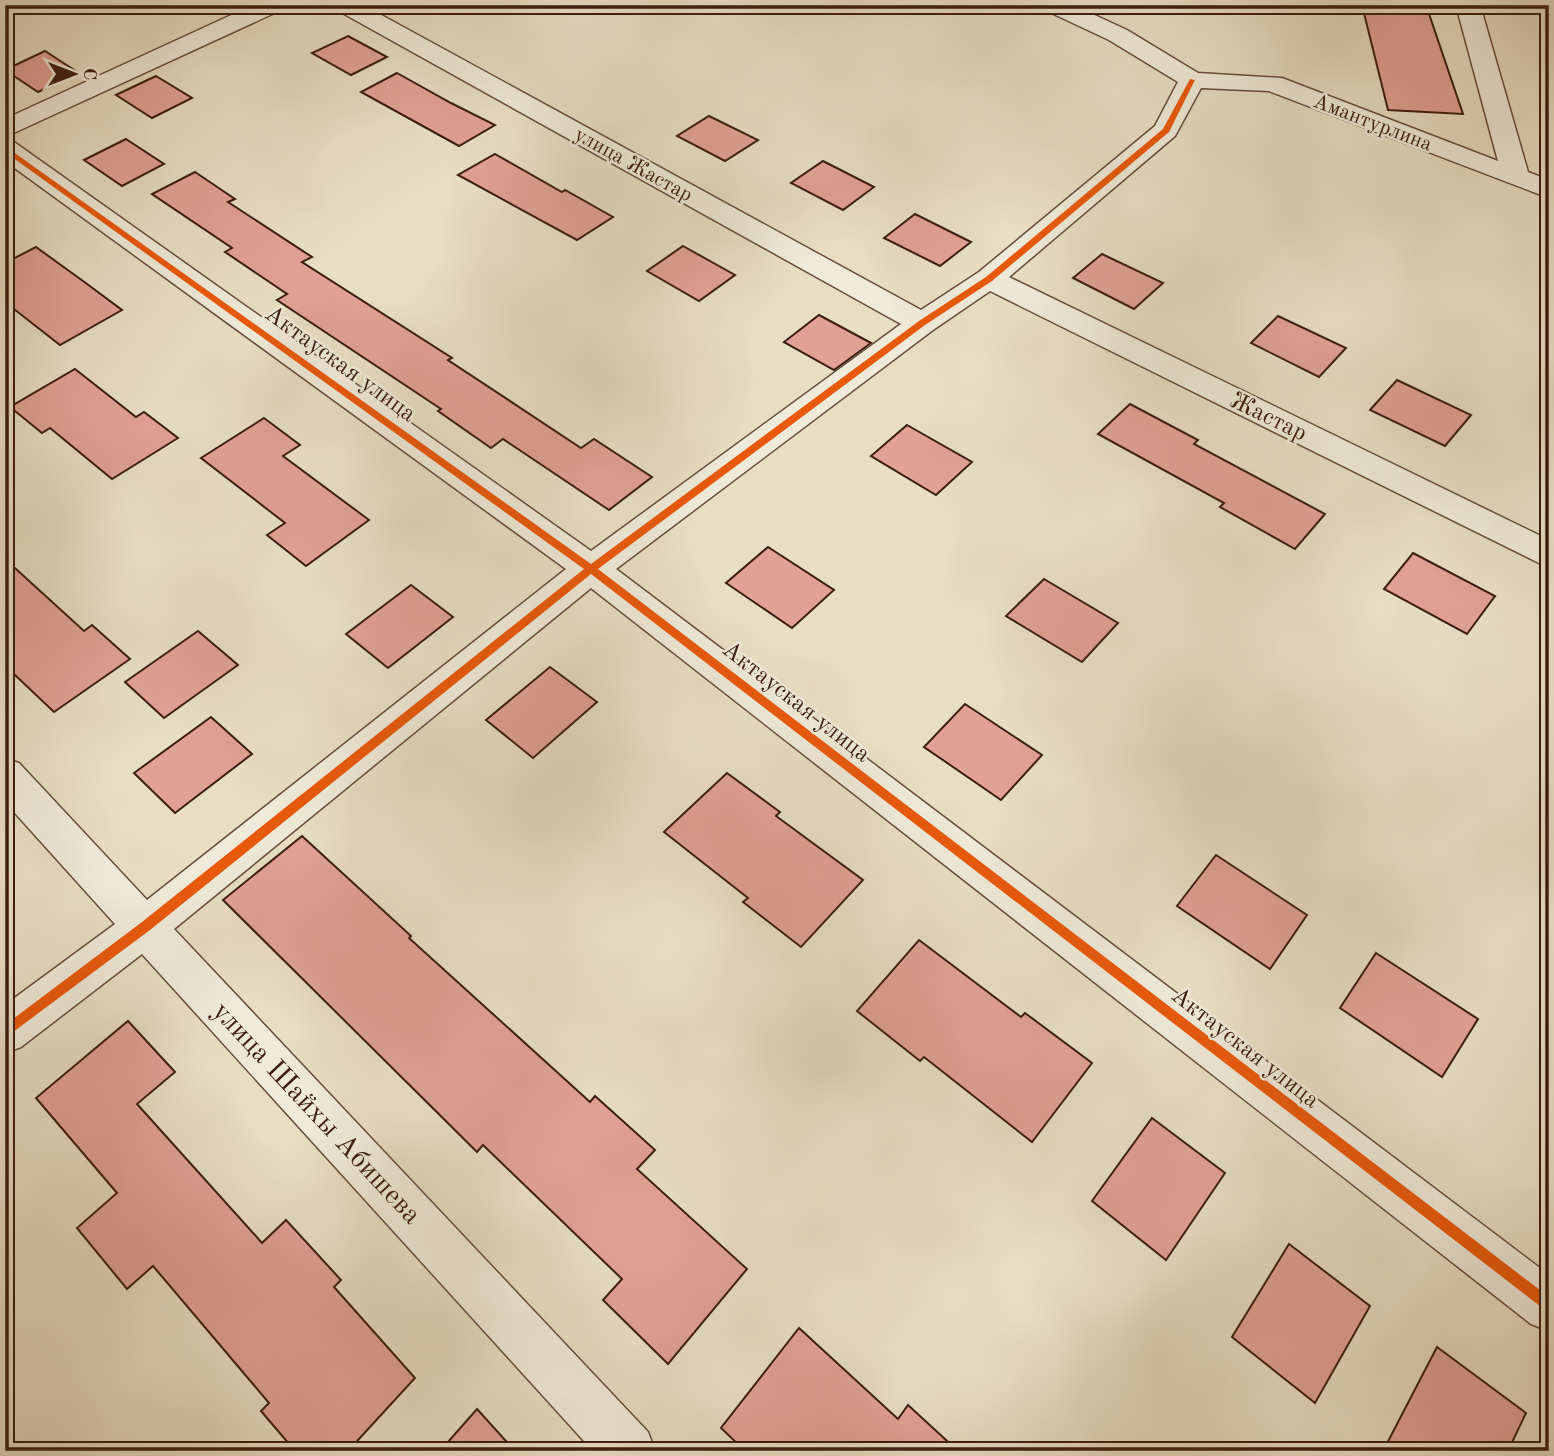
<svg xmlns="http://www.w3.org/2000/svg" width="1554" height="1456" viewBox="0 0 1554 1456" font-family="'Old Standard TT',serif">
  <rect width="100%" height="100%" fill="#e7dec4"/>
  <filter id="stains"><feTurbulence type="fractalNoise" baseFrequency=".00286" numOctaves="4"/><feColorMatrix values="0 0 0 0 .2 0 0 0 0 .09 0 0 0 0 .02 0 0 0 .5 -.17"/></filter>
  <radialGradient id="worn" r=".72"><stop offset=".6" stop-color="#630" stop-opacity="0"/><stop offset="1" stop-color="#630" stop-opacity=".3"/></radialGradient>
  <g fill="#e1a195" stroke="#3c1d0f" stroke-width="2">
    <path d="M1362 5H1426L1463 114 1388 110Z"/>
    <path d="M348 36 387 57 351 75 312 53Z"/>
    <path d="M45 51 79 73 38 92 5 70Z"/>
    <path d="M397 73 451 103 495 125 459 146 361 92Z"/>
    <path d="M156 76 192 98 152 118 116 95Z"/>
    <path d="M709 116 758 140 725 161 677 136Z"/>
    <path d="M126 139 164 164 122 186 84 160Z"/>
    <path d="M495 154 562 192 565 190 613 217 577 240 458 175Z"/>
    <path d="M823 161 874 187 843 210 791 183Z"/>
    <path d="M195 172 235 199 228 202 312 257 302 262 452 358 448 360 581 448 594 439 652 477 609 510 503 439 491 448 438 411 441 409 277 300 287 294 225 252 232 248 152 194Z"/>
    <path d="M915 214 971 242 940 266 884 238Z"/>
    <path d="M683 246 735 275 699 301 647 271Z"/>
    <path d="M36 247 83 281 122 310 60 345 5 302V263Z"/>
    <path d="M1102 254 1163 283 1134 309 1073 278Z"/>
    <path d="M819 315 871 343 834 370 784 342Z"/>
    <path d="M1278 316 1346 348 1319 377 1251 343Z"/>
    <path d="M75 369 136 417 144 412 178 438 112 479 50 428 42 433 10 407Z"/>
    <path d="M1397 380 1471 415 1445 446 1370 410Z"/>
    <path d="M1130 404 1198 440 1194 444 1325 514 1295 549 1220 507 1224 503 1098 434Z"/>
    <path d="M264 418 300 445 283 456 369 520 306 566 267 535 285 523 201 458Z"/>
    <path d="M907 425 972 462 936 495 871 456Z"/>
    <path d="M768 547 834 590 792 628 726 583Z"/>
    <path d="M1413 553 1495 596 1467 634 1384 589Z"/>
    <path d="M5 559 84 631 92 625 130 659 54 712 15 675H5Z"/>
    <path d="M1044 579 1118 623 1082 662 1006 616Z"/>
    <path d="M411 585 453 617 388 668 346 634Z"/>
    <path d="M198 631 238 665 164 718 125 682Z"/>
    <path d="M550 667 597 702 533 758 486 720Z"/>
    <path d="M965 704 1042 755 1001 800 924 747Z"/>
    <path d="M211 717 252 754 175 813 134 773Z"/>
    <path d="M727 773 780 812 776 816 863 880 801 947 743 902 748 898 664 832Z"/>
    <path d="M302 836 411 936 409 938 590 1102 595 1096 655 1150 637 1169 747 1269 668 1364 603 1300 622 1279 483 1145 477 1152 223 900Z"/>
    <path d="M1216 855 1307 915 1270 969 1177 906Z"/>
    <path d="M919 940 1021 1017 1025 1013 1092 1063 1032 1142 924 1057 920 1061 857 1011Z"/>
    <path d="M1376 953 1478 1019 1442 1077 1340 1008Z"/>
    <path d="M128 1021 175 1072 137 1104 262 1243 286 1220 341 1280 334 1287 415 1378 348 1451H295L261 1411 269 1403 153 1266 127 1289 77 1228 117 1193 36 1098Z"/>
    <path d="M1152 1118 1225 1173 1166 1260 1092 1201Z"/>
    <path d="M1289 1244 1370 1306 1315 1403 1232 1337Z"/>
    <path d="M799 1328 898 1419 908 1405 958 1451H745L721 1428Z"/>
    <path d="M1437 1347 1526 1413 1508 1451H1383Z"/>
    <path d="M477 1409 515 1451H440Z"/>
  </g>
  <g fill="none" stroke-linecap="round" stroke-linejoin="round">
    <g stroke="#674d3c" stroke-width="3">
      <g id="street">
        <path d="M253 5H285L281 10 5 137V119Z"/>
        <path d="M333 5H363L921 310 979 272 1155 126 1178 82 1109 40 1045 10 1041 5H1073L1127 30 1198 73 1282 78 1498 161 1456 5H1480L1528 172 1549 180V198L1269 91 1201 88 1175 136 1009 277 1549 540V568L990 291 933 330 616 569 1549 1275V1331L1531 1324 591 588 174 929 648 1432 655 1451H593L142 954 21 1047 5 1053V1005L115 924 5 802V759L19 763 147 900 566 569 5 161V140L14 142 591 551 901 324 337 10Z"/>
      </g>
    </g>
    <use href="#street" fill="#efead9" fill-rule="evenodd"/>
    <g stroke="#efead9" stroke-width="5">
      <path id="cycleway" d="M1190 79 1195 80 1169 132 992 281 925 325 598 569 1549 1297V1313L591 574 150 930 5 1038V1025L142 922 584 569 5 152V146L591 564 919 321 986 277 1163 129Z"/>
    </g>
    <use href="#cycleway" fill="#e8590c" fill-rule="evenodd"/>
  </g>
  <g text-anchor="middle" stroke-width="5" stroke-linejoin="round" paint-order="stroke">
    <g font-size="21" fill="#3c1d0f" stroke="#efead9">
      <text transform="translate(1373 122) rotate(21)" y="7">Амантурлина</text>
      <text transform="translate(634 164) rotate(29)" y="7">улица Жастар</text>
    </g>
    <g font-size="24" fill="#3c1d0f" stroke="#efead9">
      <text transform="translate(341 363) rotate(36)" y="8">Актауская улица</text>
      <text transform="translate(1269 416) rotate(26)" y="8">Жастар</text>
      <text transform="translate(797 701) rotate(38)" y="8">Актауская улица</text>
      <text transform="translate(1246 1047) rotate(38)" y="8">Актауская улица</text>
    </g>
    <g font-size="28" fill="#3c1d0f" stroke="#efead9">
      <text transform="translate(318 1112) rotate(47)" y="10">улица Шайхы Абишева</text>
    </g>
  </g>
  <rect width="1554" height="1456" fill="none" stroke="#e7dec4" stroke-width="28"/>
  <rect x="7" y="7" width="1540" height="1442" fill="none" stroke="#3c1d0f" stroke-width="3.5"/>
  <rect x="14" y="14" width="1526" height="1428" fill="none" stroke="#3c1d0f" stroke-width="2"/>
  <g transform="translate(74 74) rotate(90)" stroke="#efead9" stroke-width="5" paint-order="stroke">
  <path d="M0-5L12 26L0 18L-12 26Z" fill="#3c1d0f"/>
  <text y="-10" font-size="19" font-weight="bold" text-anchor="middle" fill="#3c1d0f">С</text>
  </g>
  <rect width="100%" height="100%" filter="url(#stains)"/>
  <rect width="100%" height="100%" fill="url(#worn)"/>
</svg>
